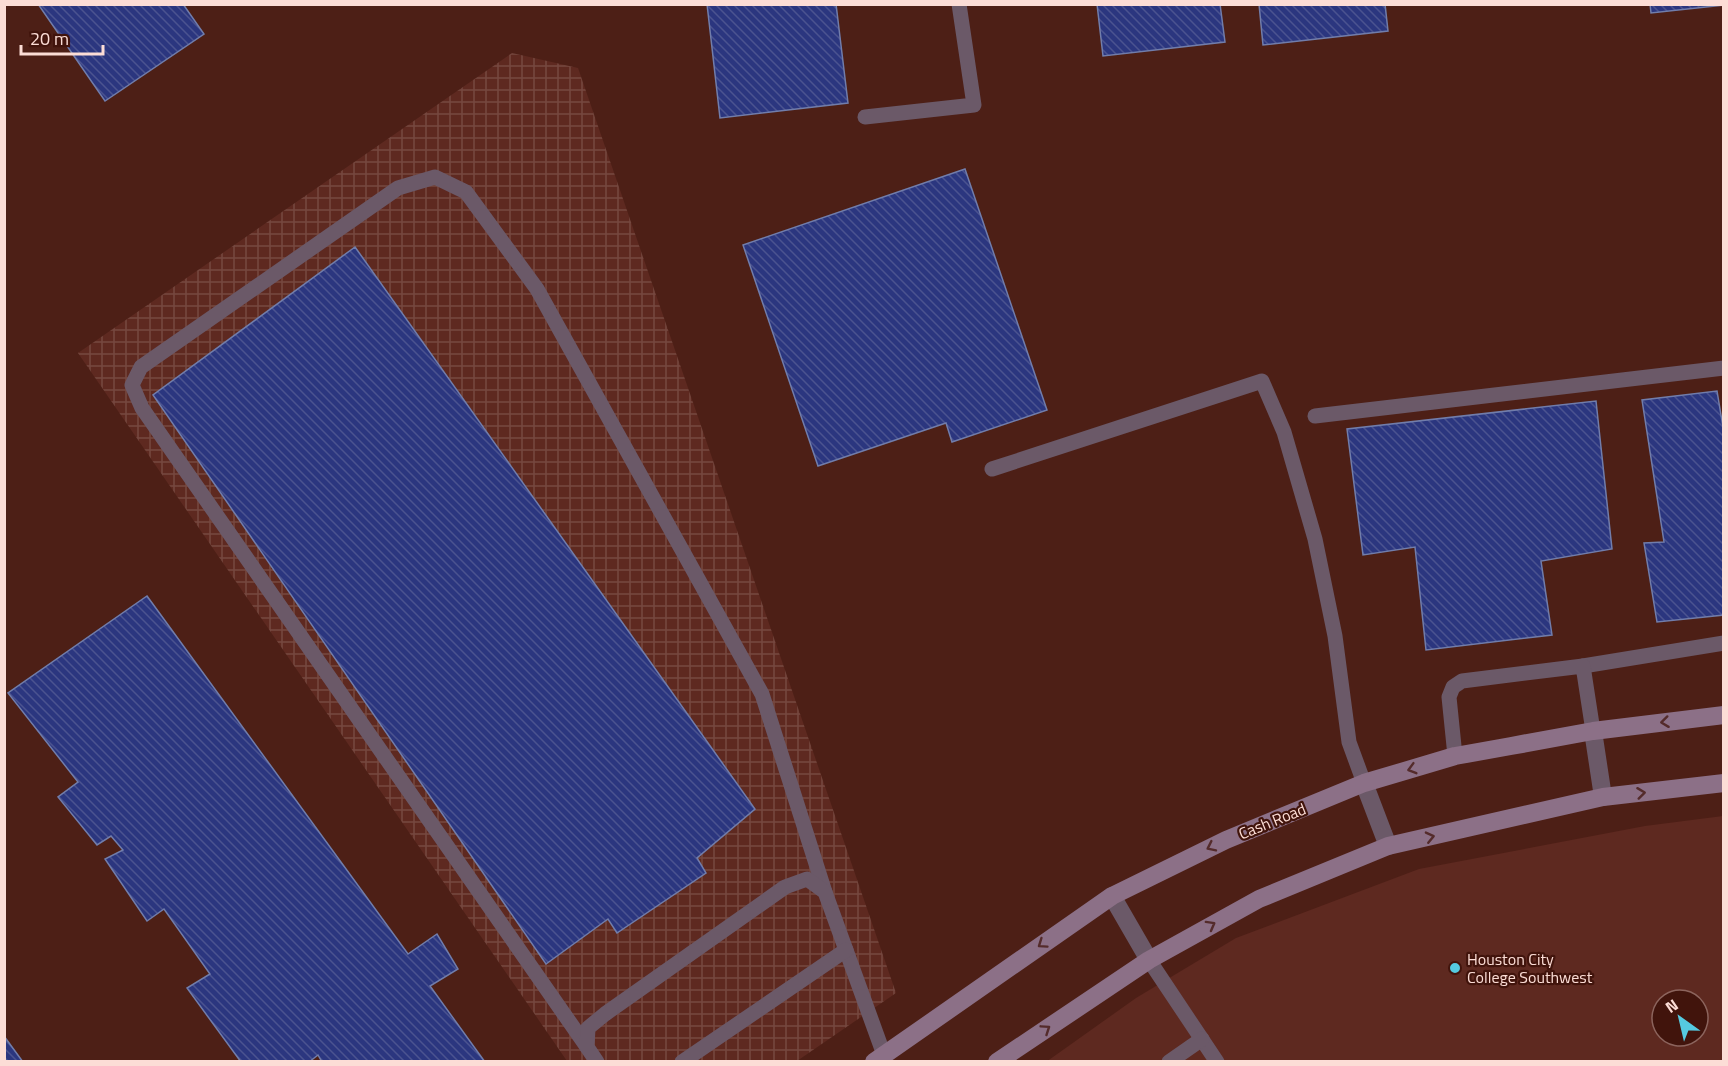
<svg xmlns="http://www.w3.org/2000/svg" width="1728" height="1066" viewBox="0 0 1728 1066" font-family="'Titillium Web',sans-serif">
  <defs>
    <pattern id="industrial-grid" width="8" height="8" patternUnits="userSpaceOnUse" patternTransform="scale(1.5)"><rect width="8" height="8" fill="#5e2920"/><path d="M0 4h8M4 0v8" fill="none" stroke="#764840"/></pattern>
    <pattern id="building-back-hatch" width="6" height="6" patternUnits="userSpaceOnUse" patternTransform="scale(1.5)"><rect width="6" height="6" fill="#2b367f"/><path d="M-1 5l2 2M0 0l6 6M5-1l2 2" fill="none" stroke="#4b5390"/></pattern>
  </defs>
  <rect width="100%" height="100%" fill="#4d1f16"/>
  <path fill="#5e2920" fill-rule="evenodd" d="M1723 816V1061L1046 1062 1136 998 1236 938 1419 869 1645 826ZM1662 1000H1698V1036H1662Z"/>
  <path fill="url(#industrial-grid)" d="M512 53 578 68 896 993 797 1061H567L78 353Z"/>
  <g fill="url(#building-back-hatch)" stroke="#717dab" stroke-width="1.5">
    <path d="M38 4H183L204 34 105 101Z"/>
    <path d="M707 4H836L848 103 720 118Z"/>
    <path d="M1097 4H1220L1225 42 1103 56Z"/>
    <path d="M1259 4H1385L1388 31 1263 45Z"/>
    <path d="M1650 4H1724V5L1651 13Z"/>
    <path d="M965 169 1047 410 952 442 946 423 818 466 743 245Z"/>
    <path d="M355 247 755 809 697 858 706 873 617 933 608 919 546 964 153 395Z"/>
    <path d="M1717 391 1724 433V615L1657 622 1644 543 1664 542 1642 400Z"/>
    <path d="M1596 401 1612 549 1541 561 1552 635 1426 650 1415 547 1363 555 1347 429Z"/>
    <path d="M147 596 408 954 437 934 458 969 430 986 485 1062H322L318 1055 309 1062H241L187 988 210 974 164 909 147 921 105 859 123 850 111 836 97 845 58 797 78 782 8 693Z"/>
    <path d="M4 1036 23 1062H4Z"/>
  </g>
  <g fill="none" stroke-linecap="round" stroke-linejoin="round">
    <g stroke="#6b5968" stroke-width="15">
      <path d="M865 117 974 105 959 4"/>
      <path d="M1315 416 1724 368"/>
      <path d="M992 469 1262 381 1284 432 1315 539 1335 636 1349 742 1364 783"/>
      <path d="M1583 666 1724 643"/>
      <path d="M1455 756 1449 697 1453 687 1462 681 1583 666 1593 731"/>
      <path d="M1149 960 1217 1062"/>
      <path d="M587 1047 142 408 132 385 141 367 398 188 435 177 466 192 537 289 762 694 825 892"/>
      <path d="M597 1062 587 1047 588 1028 605 1014 785 887 807 879 825 892 884 1055"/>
      <path d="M682 1062 846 950"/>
      <path d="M1169 1062 1202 1039"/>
    </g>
    <g stroke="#6b5968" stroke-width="18">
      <path d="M1593 731 1603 797"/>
      <path d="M1364 783 1388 846"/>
      <path d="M1112 896 1149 960"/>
    </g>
    <g stroke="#8c7087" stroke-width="18">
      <path d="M874 1062 1112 896 1226 840 1364 783 1455 756 1511 746 1593 731 1724 715"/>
      <path d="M997 1062 1149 960 1259 899 1388 846 1603 797 1724 783"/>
    </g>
  </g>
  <defs><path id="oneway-chevron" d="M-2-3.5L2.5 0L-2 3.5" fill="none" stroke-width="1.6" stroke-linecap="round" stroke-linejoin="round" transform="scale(1.5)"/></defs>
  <g stroke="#542b2b">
    <use href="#oneway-chevron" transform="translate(1665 722) rotate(173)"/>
    <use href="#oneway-chevron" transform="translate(1412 769) rotate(164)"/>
    <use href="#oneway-chevron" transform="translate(1641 793) rotate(-7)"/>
    <use href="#oneway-chevron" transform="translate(1430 837) rotate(-13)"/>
    <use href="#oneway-chevron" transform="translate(1211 847) rotate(154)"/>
    <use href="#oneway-chevron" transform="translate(1211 925) rotate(-29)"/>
    <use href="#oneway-chevron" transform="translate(1042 944) rotate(145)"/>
    <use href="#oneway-chevron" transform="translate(1046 1029) rotate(-34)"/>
  </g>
  <circle fill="#55cae0" stroke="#41140c" stroke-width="2" cx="1455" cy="968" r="6"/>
  <g text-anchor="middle" stroke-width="4.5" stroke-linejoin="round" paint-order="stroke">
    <g font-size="16" fill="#fcddd6" stroke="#41140c">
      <text transform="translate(1272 821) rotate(-22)" y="6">Cash Road</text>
    </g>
    <g font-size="16" fill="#fcddd6" stroke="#41140c" text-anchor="start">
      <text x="1467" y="965">Houston City<tspan x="1467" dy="18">College Southwest</tspan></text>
    </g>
  </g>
  <rect width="1728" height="1066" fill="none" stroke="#fcddd6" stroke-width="12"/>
  <g transform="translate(1680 1018) rotate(326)"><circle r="28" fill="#41140c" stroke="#8c645d" stroke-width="1.5"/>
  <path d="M0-4.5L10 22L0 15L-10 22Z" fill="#55cae0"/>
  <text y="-9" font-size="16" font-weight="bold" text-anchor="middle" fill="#fcddd6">N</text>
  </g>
  <path d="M21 45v9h82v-9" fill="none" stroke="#fcddd6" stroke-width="3"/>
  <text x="30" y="45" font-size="18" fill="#fcddd6" stroke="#41140c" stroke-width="4.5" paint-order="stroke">20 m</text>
</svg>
